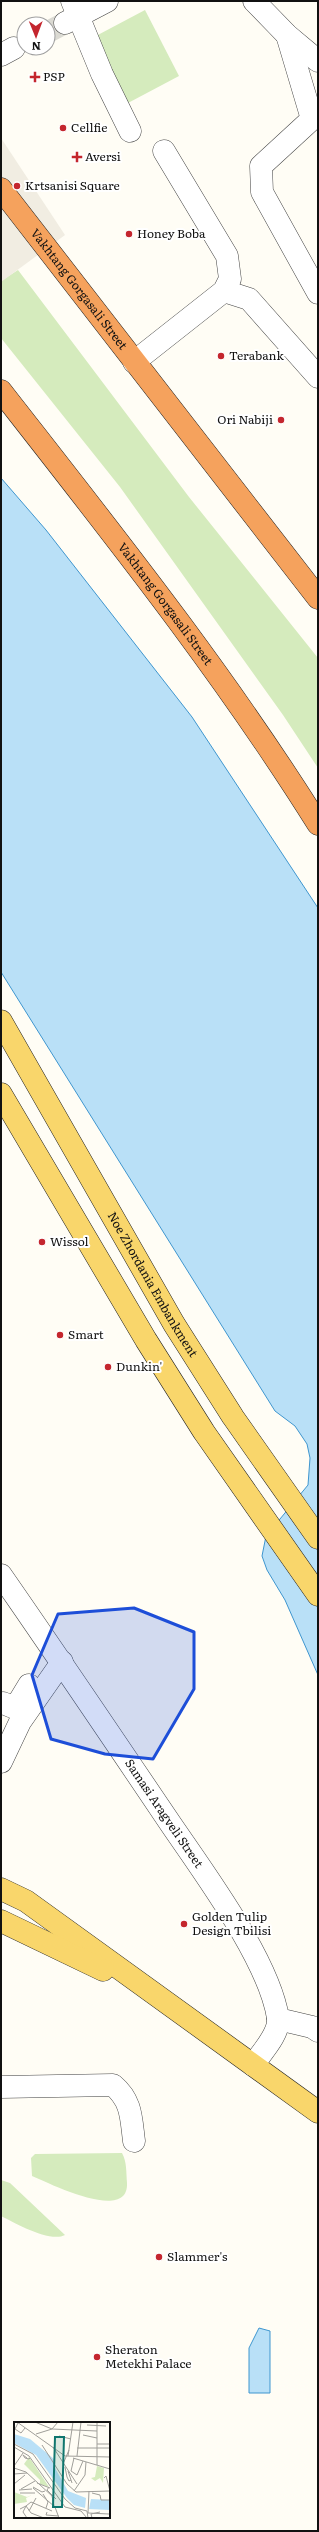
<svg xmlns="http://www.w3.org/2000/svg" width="319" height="2532" viewBox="0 0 319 2532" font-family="Literata,serif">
  <rect width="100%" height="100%" fill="#fffdf5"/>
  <g fill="#d5ebbd">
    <path d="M145 10 179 76 128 103 94 37Z"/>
    <path d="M18 270 189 497 318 658V768L283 715 120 487 1 338V281Z"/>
    <path d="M122 2153C127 2162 126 2172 127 2183 129 2224 47 2182 32 2176L31 2158 35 2154Z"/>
    <path d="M1 2180 10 2183 65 2235C50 2243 15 2223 1 2216Z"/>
  </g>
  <path fill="#f1ede2" d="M1 138 65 235 1 282Z"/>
  <g fill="#b9e0f7" stroke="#3f96cf">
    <path d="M1 478 46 530 192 717 318 908V1675L285 1600 267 1570 262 1556 266 1536 308 1485 310 1458 307 1444 295 1426 275 1411 1 972Z"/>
    <path d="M259 2328 270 2331V2393H249V2348Z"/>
  </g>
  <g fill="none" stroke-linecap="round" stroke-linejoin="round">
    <path stroke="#dbdad3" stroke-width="22" stroke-dasharray="22 11" stroke-linecap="butt" d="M48 32 65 23"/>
    <g stroke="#444" stroke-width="23">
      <g id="minor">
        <path d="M72 1 102 74 130 131"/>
        <path d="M254 1 287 35 318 61"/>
        <path d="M65 23 107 1"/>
        <path d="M287 35 312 119 261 166 262 192 318 293"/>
        <path d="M1 55 14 48"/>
        <path d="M224 291 249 299 318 377"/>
        <path d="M134 362 224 291 230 279 227 256 164 151"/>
        <path id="s1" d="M1 1575C58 1657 114 1740 170 1823 204 1873 269 1960 278 2018 280 2034 261 2053 253 2065"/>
        <path d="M3 1703 15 1708 29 1685"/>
        <path d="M1 1762 20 1722 62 1662"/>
        <path d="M278 2019 312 2027 318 2031"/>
        <path d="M1 2087 113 2085C132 2101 131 2118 134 2141"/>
      </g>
    </g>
    <g stroke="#222" stroke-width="23">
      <g id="major">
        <path id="s2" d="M1 1021 174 1324 233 1417 318 1538"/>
        <path d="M1 1094 146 1340 204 1432 318 1595"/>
        <path d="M1 1889 26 1901 318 2112"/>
        <path d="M1 1921 103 1970"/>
      </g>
    </g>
    <g stroke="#222" stroke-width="23">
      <g id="highway">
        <path id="s3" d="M1 189 318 598"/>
        <path id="s4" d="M1 391C111 532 223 672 318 824"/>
      </g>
    </g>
    <use href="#minor" stroke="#fff" stroke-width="22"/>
    <use href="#major" stroke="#f9d66b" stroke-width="22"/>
    <use href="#highway" stroke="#f5a25d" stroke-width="22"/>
  </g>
  <path fill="#1d4ed8" fill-opacity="0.2" stroke="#1d4ed8" stroke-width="3" stroke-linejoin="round" d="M134 1608 194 1632V1689L153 1759 105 1754 51 1739 32 1675 58 1614Z"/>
  <g fill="#c4262e" stroke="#fff" stroke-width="1.5">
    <path d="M33 71h4v4h4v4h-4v4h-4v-4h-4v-4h4z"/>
    <circle cx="63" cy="128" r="4"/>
    <path d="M75 151h4v4h4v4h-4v4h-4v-4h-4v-4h4z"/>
    <circle cx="17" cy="186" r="4"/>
    <circle cx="129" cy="234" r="4"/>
    <circle cx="221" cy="356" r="4"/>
    <circle cx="281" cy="420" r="4"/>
    <circle cx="42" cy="1242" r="4"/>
    <circle cx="60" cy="1335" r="4"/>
    <circle cx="108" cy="1367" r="4"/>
    <circle cx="184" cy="1924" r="4"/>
    <circle cx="159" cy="2257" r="4"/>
    <circle cx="97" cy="2357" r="4"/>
  </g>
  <g text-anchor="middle" stroke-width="4" stroke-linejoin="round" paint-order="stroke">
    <g font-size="12" fill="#111" stroke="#fff" text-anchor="start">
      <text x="43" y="81">PSP</text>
      <text x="71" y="132">Cellfie</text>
      <text x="85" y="161">Aversi</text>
      <text x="25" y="190">Krtsanisi Square</text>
      <text x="137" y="238">Honey Boba</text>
      <text x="229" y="360">Terabank</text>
      <text x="273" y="424" text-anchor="end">Ori Nabiji</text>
      <text x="50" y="1246">Wissol</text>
      <text x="68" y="1339">Smart</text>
      <text x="116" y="1371">Dunkin'</text>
      <text x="192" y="1921">Golden Tulip<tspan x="192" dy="14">Design Tbilisi</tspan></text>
      <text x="167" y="2261">Slammer's</text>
      <text x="105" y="2354">Sheraton<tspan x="105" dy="14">Metekhi Palace</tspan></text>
    </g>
    <g font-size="12" fill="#111" stroke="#fff">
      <text dy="4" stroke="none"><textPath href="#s3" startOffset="127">Vakhtang Gorgasali Street</textPath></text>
      <text dy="4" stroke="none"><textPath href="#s4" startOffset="269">Vakhtang Gorgasali Street</textPath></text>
      <text dy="4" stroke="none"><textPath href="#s2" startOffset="304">Noe Zhordania Embankment</textPath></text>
      <text dy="4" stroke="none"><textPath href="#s1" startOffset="289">Samasi Aragveli Street</textPath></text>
    </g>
  </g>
  <g transform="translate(14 2422)">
    <rect width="96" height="96" fill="#fffdf5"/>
    <path d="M15 35 35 65 26 62V58L10 42ZM83 44 90 46 89 61 86 56 81 59 77 56 81 55ZM0 70 13 75 18 73 12 76 13 80 0 82Z" fill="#d5ebbd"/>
    <path d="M0 12 16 17 40 37 41 46 54 69 72 76 71 86 60 83 53 76 22 33 0 21ZM77 77 96 78V88L75 87Z" fill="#b9e0f7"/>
    <path fill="none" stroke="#a09f9a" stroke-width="1" d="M3 0 51 34 96 35M21 0 38 7 44 0M83 0V43M96 0V16M4 1 1 7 7 11 11 6M73 3 92 4M22 12 38 7 83 9M69 13 83 16M45 14 57 17M0 22 19 32 51 77 61 86 73 89 74 96M83 22H96M28 23 53 62 62 70 96 69M0 25 15 34 51 85 67 89 73 96M39 25 63 62M63 26H96M54 34 59 0M63 34 67 0M13 36 9 33 11 36 15 37 16 36M59 36 96 47M49 42 55 28M0 44 9 31M51 45 53 55 55 59 57 58M0 46 12 50 38 74 40 84M54 49 58 61M57 49 63 53 69 39M57 49 60 36M0 52 13 51M90 56 92 54 96 69M23 61 36 66M0 62 11 53M19 65 28 70 31 69M35 65 33 68 42 77M19 66 41 85 45 96M7 67 21 59M5 68 18 67M60 69 71 53 72 40M6 71H21M78 71 86 73 87 78H96M29 72 34 80 32 86M12 84 17 80 38 89M12 84 17 91 30 96M6 87 12 84 9 90 13 96M15 89 22 76M33 90 32 93 45 94M74 91 95 92M74 91 75 69M78 96 77 92 86 90"/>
    <path fill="#0f766e" fill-opacity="0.15" stroke="#0f766e" stroke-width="2" d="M41 15H50L48 85H39Z"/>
    <rect width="96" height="96" fill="none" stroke="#111" stroke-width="2"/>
  </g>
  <rect width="319" height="2532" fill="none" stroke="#111111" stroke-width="4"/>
  <g transform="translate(36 36) rotate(179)"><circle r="19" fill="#ffffff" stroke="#a0a0a0"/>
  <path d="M0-3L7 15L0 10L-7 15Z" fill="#c4262e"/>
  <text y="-6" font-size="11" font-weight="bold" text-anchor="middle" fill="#111111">N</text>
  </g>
</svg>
